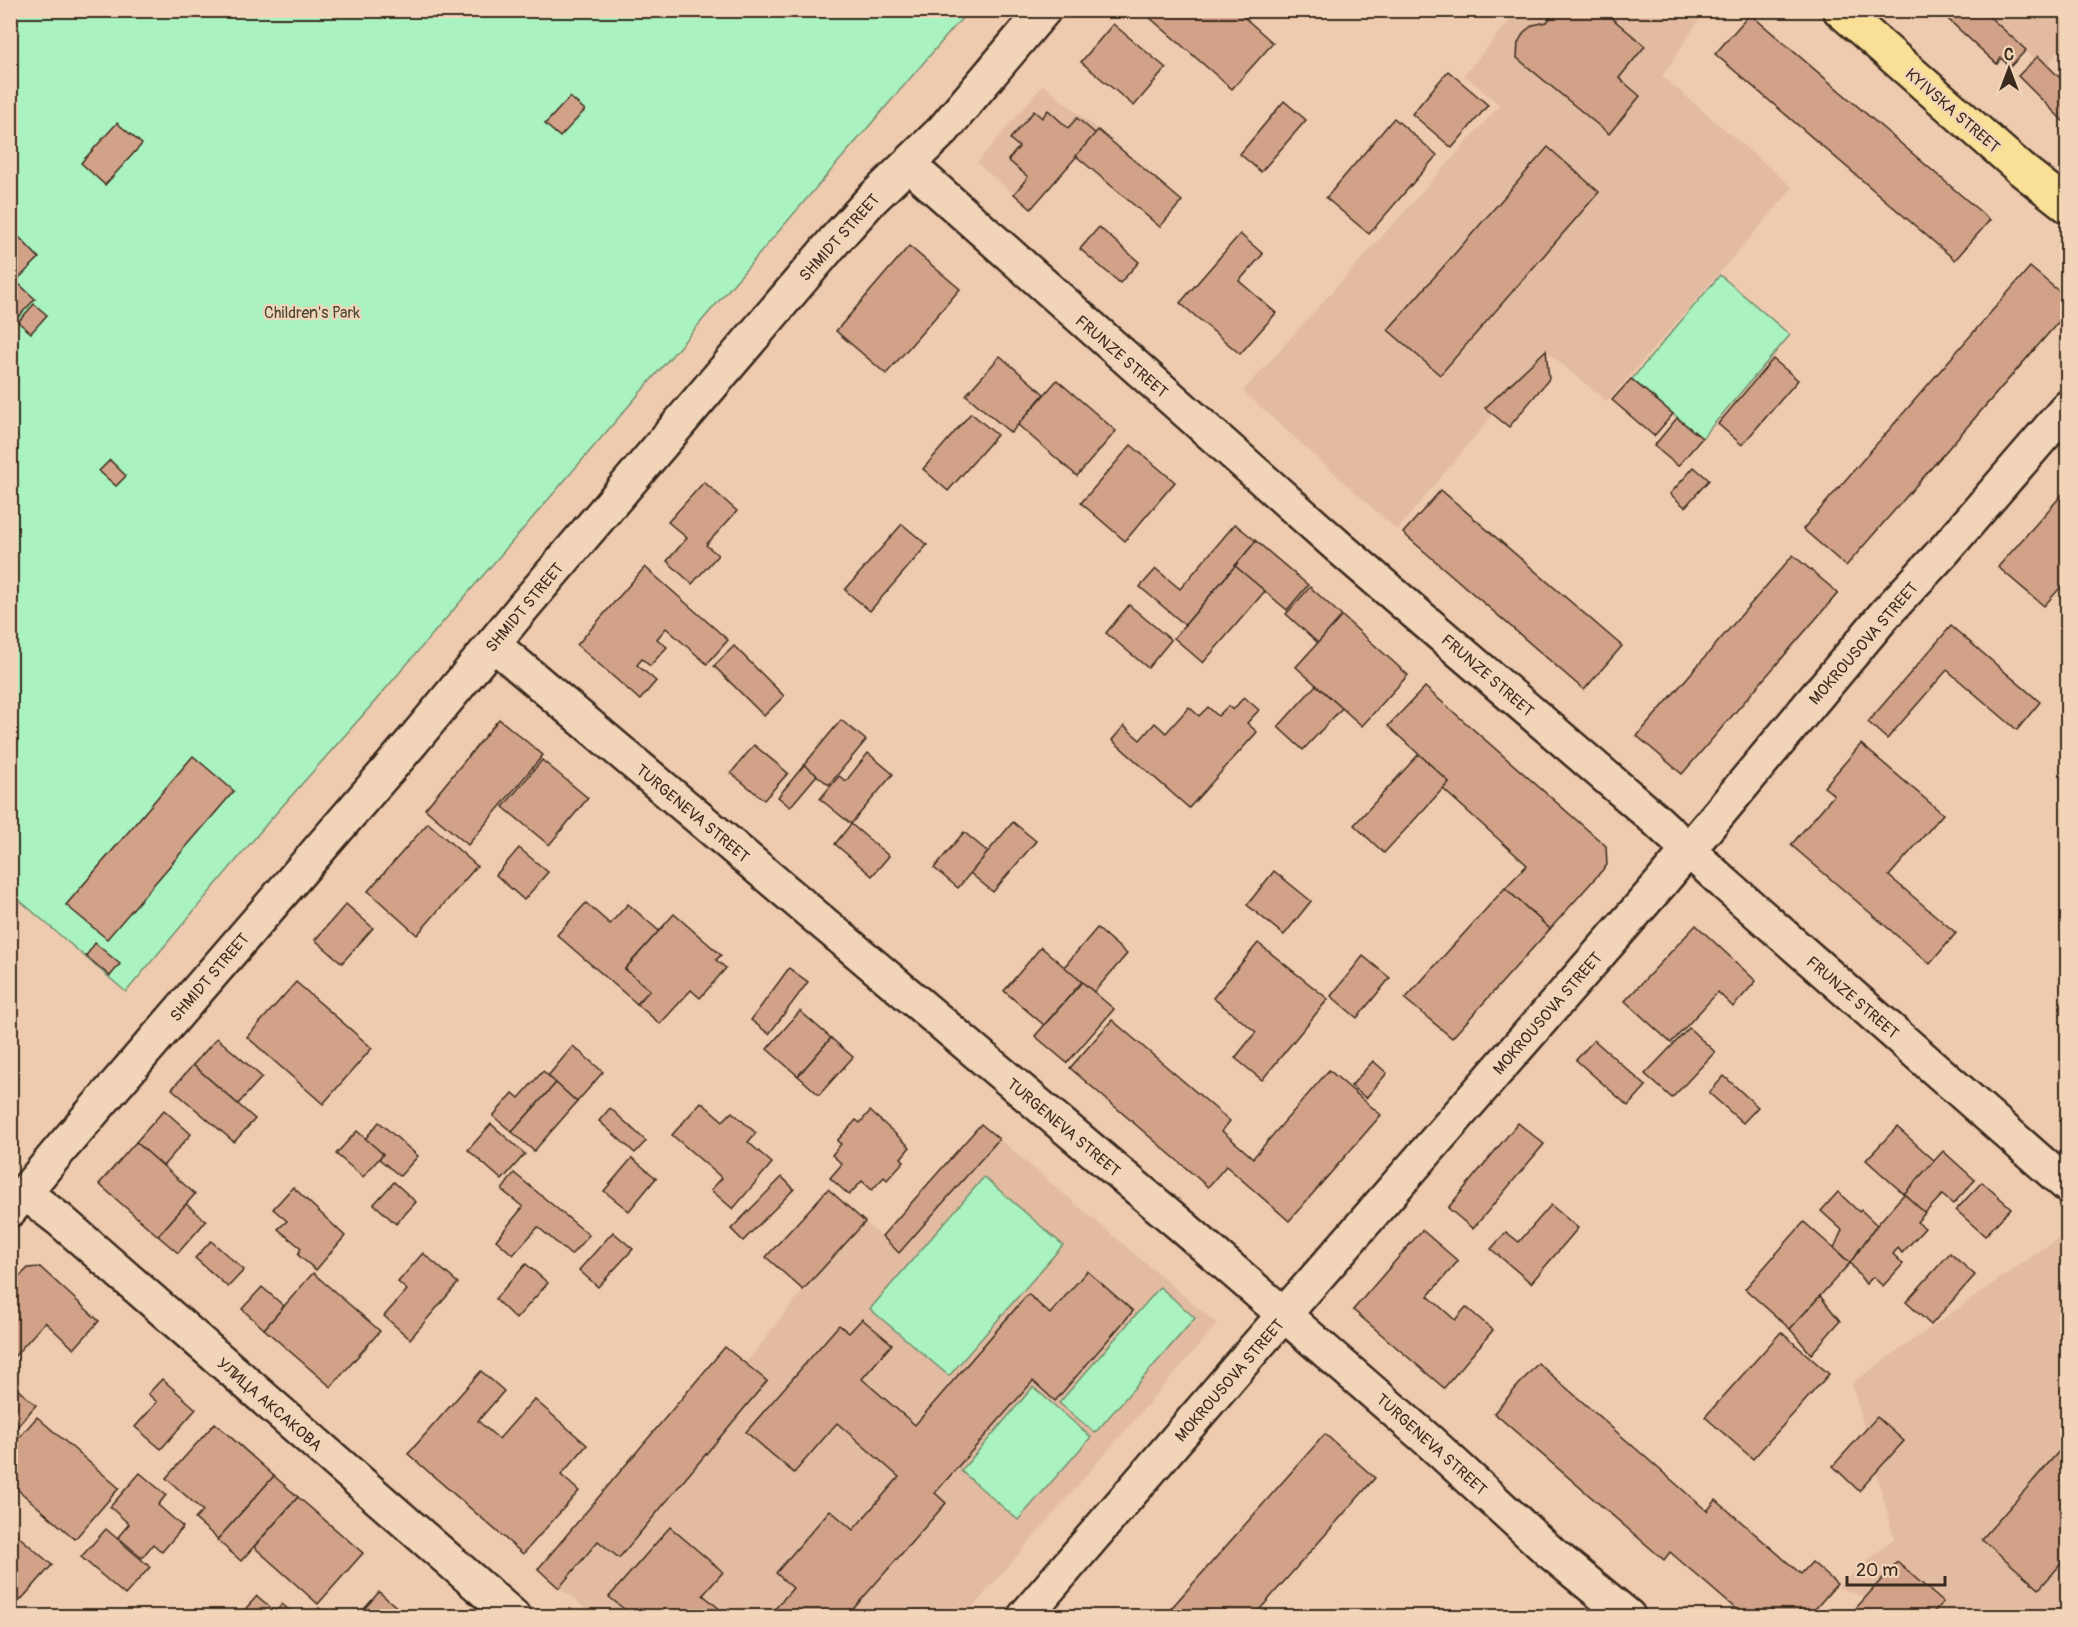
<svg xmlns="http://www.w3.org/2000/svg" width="2078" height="1627" viewBox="0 0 2078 1627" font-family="Pangolin,sans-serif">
  <rect width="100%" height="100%" fill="#eecaae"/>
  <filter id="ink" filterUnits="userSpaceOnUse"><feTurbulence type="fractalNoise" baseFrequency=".0167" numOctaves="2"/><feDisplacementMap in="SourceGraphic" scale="12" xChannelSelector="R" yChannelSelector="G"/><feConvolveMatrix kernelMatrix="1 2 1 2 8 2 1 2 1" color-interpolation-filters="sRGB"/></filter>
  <g filter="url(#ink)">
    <g fill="#e2bba0">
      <path d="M1518 11H1705L1662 76 1793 188 1607 402 1546 351 1397 530 1243 391 1500 105 1464 75Z"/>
      <path d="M1982 11H2067V55L2058 50 2046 69Z"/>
      <path d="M1043 85 1098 130 1031 209 977 163Z"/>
      <path d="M999 1139 1217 1324 965 1616H594L538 1569 725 1347 746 1363 803 1290 865 1222 899 1252Z"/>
      <path d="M2061 1236 2068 1242 2067 1616H1914L1838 1587 1894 1538 1852 1383Z"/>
    </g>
    <g fill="#aaf2bf" stroke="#728e6e" stroke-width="1.5">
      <path d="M11 11H968L370 707 270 820 126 992 11 893Z"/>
      <path d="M1720 275 1790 335 1702 438 1632 379Z"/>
      <path d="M984 1177 1063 1245 949 1376 870 1309Z"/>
      <path d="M1160 1287 1195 1318 1095 1433 1059 1403Z"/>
      <path d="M1033 1387 1091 1437 1018 1520 961 1471Z"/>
    </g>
    <g fill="#d1a288" stroke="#3b2a1e" stroke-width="1.5">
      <path d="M1141 10H1236L1273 43 1232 89Z"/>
      <path d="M1556 10H1602L1645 46 1619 78 1640 96 1609 134 1517 58 1518 43 1524 32 1533 25 1547 22Z"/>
      <path d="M1938 10H1982L2026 50 2010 67 2001 58 1997 64Z"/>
      <path d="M1750 14 1990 220 1955 260 1715 54Z"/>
      <path d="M1113 24 1166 68 1134 106 1081 62Z"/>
      <path d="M2038 56 2068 86V126L2018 76Z"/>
      <path d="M1448 71 1488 105 1452 148 1412 114Z"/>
      <path d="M570 97 585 110 560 137 545 124Z"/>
      <path d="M1284 101 1306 120 1261 172 1240 154Z"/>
      <path d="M1048 110 1068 128 1077 118 1096 134 1031 209 1014 194 1028 177 1008 160 1019 147 1010 139 1034 111 1042 118Z"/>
      <path d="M1394 118 1437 155 1369 234 1326 198Z"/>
      <path d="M117 123 142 144 105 185 81 163Z"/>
      <path d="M1098 130 1182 201 1160 227 1076 156Z"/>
      <path d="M1548 147 1599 192 1440 375 1388 330Z"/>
      <path d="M1099 227 1139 262 1120 283 1080 249Z"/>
      <path d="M1240 234 1263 254 1239 281 1276 313 1240 354 1180 303Z"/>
      <path d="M19 237 39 258 16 281 10 275V246Z"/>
      <path d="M909 246 960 289 886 374 836 331Z"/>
      <path d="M2030 267 2068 299V311L1846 566 1803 529Z"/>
      <path d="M17 282 35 299 19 316 10 309V290Z"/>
      <path d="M34 304 47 315 31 333 18 322Z"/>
      <path d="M1546 350 1549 379 1509 427 1485 408Z"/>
      <path d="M1000 356 1044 394 1011 433 966 395Z"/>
      <path d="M1773 359 1798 380 1742 445 1718 424Z"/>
      <path d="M1631 379 1673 414 1654 436 1612 400Z"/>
      <path d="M1057 380 1116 431 1077 476 1018 425Z"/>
      <path d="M971 413 997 435 948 491 923 469Z"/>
      <path d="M1677 418 1702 438 1678 466 1654 446Z"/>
      <path d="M1131 445 1175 482 1125 541 1081 503Z"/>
      <path d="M110 460 126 476 116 486 99 471Z"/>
      <path d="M1694 467 1709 480 1685 507 1670 494Z"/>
      <path d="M704 482 737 511 706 545 718 555 692 584 667 561 687 538 668 522Z"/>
      <path d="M2068 488V579L2044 606 1998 567Z"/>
      <path d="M1441 490 1622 646 1584 690 1403 533Z"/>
      <path d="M902 524 927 545 870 611 845 590Z"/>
      <path d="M1235 524 1256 541 1185 625 1140 587 1156 569 1180 589Z"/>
      <path d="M1256 541 1308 585 1287 610 1235 566Z"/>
      <path d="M1793 555 1838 593 1682 774 1637 736Z"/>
      <path d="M1235 566 1265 591 1203 663 1174 638Z"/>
      <path d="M645 567 728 640 707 664 666 628 657 639 667 647 650 666 642 659 637 665 656 681 640 700 577 645Z"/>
      <path d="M1310 587 1342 616 1318 643 1286 614Z"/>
      <path d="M1129 605 1171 640 1148 668 1106 633Z"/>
      <path d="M1342 616 1408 675 1362 726 1296 667Z"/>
      <path d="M1951 626 2040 702 2017 730 1947 670 1887 739 1868 722Z"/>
      <path d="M734 646 784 696 764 716 714 666Z"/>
      <path d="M1316 685 1342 708 1303 750 1278 727Z"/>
      <path d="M1425 687 1606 846 1607 865 1550 929 1505 888 1527 865 1443 789 1449 782 1388 726Z"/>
      <path d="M1244 697 1259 710 1247 723 1257 732 1189 808 1112 740 1124 726 1140 740 1155 723 1166 733 1189 707 1199 716 1208 707 1218 716 1228 706 1233 710Z"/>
      <path d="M499 719 543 755 468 845 425 809Z"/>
      <path d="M841 720 866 740 829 785 804 765Z"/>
      <path d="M1861 744 1943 814 1889 876 1956 933 1930 964 1791 845 1834 795 1824 787Z"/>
      <path d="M754 745 788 773 764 800 731 773Z"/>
      <path d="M868 753 893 774 851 824 820 799 839 776 846 781Z"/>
      <path d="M1419 754 1449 782 1384 853 1354 825Z"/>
      <path d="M193 756 234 791 107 939 66 905Z"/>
      <path d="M542 760 588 798 549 845 503 807Z"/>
      <path d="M804 765 817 775 790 807 778 797Z"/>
      <path d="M1013 822 1036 841 993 892 970 873Z"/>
      <path d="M428 823 477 866 417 935 368 891Z"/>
      <path d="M851 824 889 856 872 876 835 844Z"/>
      <path d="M964 832 988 852 958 888 934 868Z"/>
      <path d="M519 848 548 872 524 900 496 875Z"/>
      <path d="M1274 871 1311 901 1284 935 1247 905Z"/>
      <path d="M1505 888 1550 929 1452 1038 1405 999Z"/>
      <path d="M586 903 610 924 628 904 659 931 625 969 650 990 637 1004 557 935Z"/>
      <path d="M346 904 373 928 342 963 315 940Z"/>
      <path d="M674 914 721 955 716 960 726 968 700 998 691 990 660 1024 637 1004 650 990 625 969Z"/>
      <path d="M1696 925 1756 981 1733 1007 1718 992 1671 1043 1625 1001Z"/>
      <path d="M1097 928 1127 954 1094 992 1064 967Z"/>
      <path d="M95 943 120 964 110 976 86 956Z"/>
      <path d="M1258 943 1328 999 1262 1080 1235 1058 1256 1032 1213 998Z"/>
      <path d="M1041 947 1082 982 1044 1025 1004 991Z"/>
      <path d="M1363 956 1390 978 1357 1018 1331 996Z"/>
      <path d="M789 968 808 982 769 1034 751 1020Z"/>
      <path d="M296 982 372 1048 323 1104 247 1037Z"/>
      <path d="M1082 982 1114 1009 1067 1063 1035 1036Z"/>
      <path d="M800 1011 831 1038 798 1076 767 1049Z"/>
      <path d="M1112 1020 1230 1121 1222 1131 1253 1158 1329 1070 1381 1115 1289 1221 1226 1166 1208 1187 1070 1068Z"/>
      <path d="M1689 1028 1715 1052 1672 1098 1645 1074Z"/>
      <path d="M217 1038 262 1077 238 1104 193 1065Z"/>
      <path d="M831 1038 853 1057 819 1095 798 1076Z"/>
      <path d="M1594 1040 1646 1086 1628 1106 1576 1060Z"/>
      <path d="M573 1046 603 1072 577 1102 548 1076Z"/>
      <path d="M1373 1061 1387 1073 1366 1098 1351 1086Z"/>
      <path d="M193 1065 255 1119 234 1142 172 1089Z"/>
      <path d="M543 1071 556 1083 512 1132 493 1116 513 1093 519 1098Z"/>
      <path d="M1724 1076 1758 1107 1743 1123 1709 1093Z"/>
      <path d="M556 1083 577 1102 534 1151 512 1132Z"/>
      <path d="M701 1102 723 1121 732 1112 756 1133 748 1142 772 1163 733 1209 711 1190 722 1178 672 1135Z"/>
      <path d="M610 1108 646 1141 635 1153 599 1121Z"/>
      <path d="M164 1110 191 1134 163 1166 136 1142Z"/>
      <path d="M870 1111 910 1147 901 1158 904 1161 887 1180 884 1177 872 1190 862 1181 849 1195 830 1178 842 1164 832 1155 841 1144 837 1141 856 1120 860 1123Z"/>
      <path d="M379 1122 418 1156 400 1176 379 1159 383 1154 365 1139Z"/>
      <path d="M1518 1123 1544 1144 1473 1229 1448 1208Z"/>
      <path d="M491 1124 525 1154 502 1180 468 1150Z"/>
      <path d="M981 1124 999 1139 899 1253 882 1236Z"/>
      <path d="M1897 1127 1935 1161 1904 1194 1866 1160Z"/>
      <path d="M357 1131 383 1154 363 1177 336 1154Z"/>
      <path d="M136 1142 195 1194 158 1236 99 1184Z"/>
      <path d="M1943 1151 1975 1180 1953 1204 1942 1195 1925 1213 1904 1194Z"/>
      <path d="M632 1158 656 1178 629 1211 604 1191Z"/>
      <path d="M514 1173 589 1235 571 1255 538 1227 513 1255 496 1240 523 1207 502 1190Z"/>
      <path d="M782 1177 794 1189 743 1241 731 1229Z"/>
      <path d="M394 1182 416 1202 396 1224 374 1204Z"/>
      <path d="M1982 1182 2011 1208 1985 1236 1956 1210Z"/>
      <path d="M293 1187 345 1236 316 1270 298 1255 301 1248 278 1229 287 1221 273 1209Z"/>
      <path d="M828 1189 865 1222 803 1290 766 1257Z"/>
      <path d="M1838 1192 1859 1212 1861 1210 1877 1225 1850 1263 1834 1248 1842 1230 1821 1211Z"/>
      <path d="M1904 1194 1925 1213 1917 1222 1925 1228 1902 1253 1898 1248 1893 1254 1903 1264 1883 1286 1873 1277 1866 1284 1850 1263 1877 1225Z"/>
      <path d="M186 1204 206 1221 178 1253 158 1236Z"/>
      <path d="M1551 1205 1578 1228 1531 1283 1491 1249 1506 1232 1519 1242Z"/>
      <path d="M1804 1222 1850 1263 1790 1329 1745 1289Z"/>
      <path d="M1422 1230 1458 1261 1428 1296 1455 1320 1466 1307 1493 1330 1444 1388 1353 1310Z"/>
      <path d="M613 1232 633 1249 598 1287 579 1270Z"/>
      <path d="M211 1241 244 1270 228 1287 195 1258Z"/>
      <path d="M423 1253 458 1283 410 1339 384 1316 407 1290 398 1282Z"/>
      <path d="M1950 1253 1975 1275 1931 1325 1906 1302Z"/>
      <path d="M526 1264 548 1283 516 1319 495 1299Z"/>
      <path d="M40 1267 99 1321 74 1349 45 1322 13 1358 10 1355V1286L28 1268Z"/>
      <path d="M1087 1271 1133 1311 1055 1401 1033 1381 935 1493 946 1503 847 1616H769L793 1588 776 1573 830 1510 853 1530 899 1477 837 1423 794 1473 746 1432 839 1325 849 1333 862 1319 892 1344 862 1379 915 1425 1028 1294 1050 1314Z"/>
      <path d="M313 1273 380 1331 331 1387 264 1329Z"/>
      <path d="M262 1287 284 1306 264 1329 242 1309Z"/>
      <path d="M1820 1296 1840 1321 1811 1354 1790 1329Z"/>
      <path d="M1781 1332 1829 1374 1753 1459 1705 1417Z"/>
      <path d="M725 1347 767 1381 619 1558 598 1541 559 1588 538 1569Z"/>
      <path d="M1538 1363 1707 1511 1716 1500 1801 1574 1812 1562 1837 1584 1809 1616H1744L1670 1552 1664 1560 1494 1413Z"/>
      <path d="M481 1371 504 1391 478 1421 499 1439 534 1399 587 1445 561 1475 579 1491 523 1554 408 1454Z"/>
      <path d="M162 1379 196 1409 161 1449 135 1427 157 1402 148 1394Z"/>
      <path d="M10 1383 36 1405 16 1428 10 1423Z"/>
      <path d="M37 1417 119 1488 75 1539 10 1483V1448Z"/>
      <path d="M1877 1417 1904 1441 1859 1491 1833 1466Z"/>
      <path d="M215 1423 274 1476 218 1539 195 1519 203 1511 166 1478Z"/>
      <path d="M1325 1434 1375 1478 1254 1616H1171L1167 1613Z"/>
      <path d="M2068 1441V1556L2039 1589 1982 1539Z"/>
      <path d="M140 1473 166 1495 158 1505 183 1527 162 1552 153 1544 142 1558 118 1537 129 1524 110 1507Z"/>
      <path d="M274 1476 298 1497 241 1561 217 1540Z"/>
      <path d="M298 1497 363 1553 318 1604 254 1547Z"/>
      <path d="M670 1527 723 1572 703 1595 728 1616H633L609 1597Z"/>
      <path d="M10 1529 52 1565 10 1612Z"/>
      <path d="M106 1529 150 1567 125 1595 81 1557Z"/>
      <path d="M1897 1562 1943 1602 1930 1616H1849Z"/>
      <path d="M379 1592 407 1616H358Z"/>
      <path d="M257 1596 276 1612 282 1604 296 1616H239Z"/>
      <path d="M319 1608 329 1616H312Z"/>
    </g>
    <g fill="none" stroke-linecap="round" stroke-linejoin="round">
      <g stroke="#3b2a1e" stroke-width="38">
        <g id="minor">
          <path d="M909 165 1341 549 1655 819 1724 883 2068 1186"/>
          <path d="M493 644 1182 1226 1428 1440 1549 1551 1628 1616"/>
          <path d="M25 1193 60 1220 513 1616"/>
          <path d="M1025 1616 1254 1349 1660 884 1886 613 1943 552 2068 407"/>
        </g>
      </g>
      <g stroke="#3b2a1e" stroke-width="38">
        <path id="secondary" d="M10 1210 58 1152 412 742 524 606 835 240 870 201 943 130 1044 10"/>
      </g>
      <g stroke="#3b2a1e" stroke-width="38">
        <path id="primary" d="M1840 10 2021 169 2068 206"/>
      </g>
      <use href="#minor" stroke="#f2d4b8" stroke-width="33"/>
      <use href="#secondary" stroke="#f2d4b8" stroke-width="33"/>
      <use href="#primary" stroke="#fadf96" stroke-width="33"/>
    </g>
  </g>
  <g text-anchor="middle" stroke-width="4.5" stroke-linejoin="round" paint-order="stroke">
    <g font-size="16" fill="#3b2a1e" stroke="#f2d4b8">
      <text transform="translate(1953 110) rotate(41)" y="6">KYIVSKA STREET</text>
      <text transform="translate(839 237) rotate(-48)" y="6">SHMIDT STREET</text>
      <text transform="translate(1122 356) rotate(41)" y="6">FRUNZE STREET</text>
      <text transform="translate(524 607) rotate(-50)" y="6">SHMIDT STREET</text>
      <text transform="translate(1863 643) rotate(-49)" y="6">MOKROUSOVA STREET</text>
      <text transform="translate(1488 675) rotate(41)" y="6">FRUNZE STREET</text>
      <text transform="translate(693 813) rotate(40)" y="6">TURGENEVA STREET</text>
      <text transform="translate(209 977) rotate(-49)" y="6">SHMIDT STREET</text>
      <text transform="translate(1853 997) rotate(41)" y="6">FRUNZE STREET</text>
      <text transform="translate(1547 1013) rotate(-49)" y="6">MOKROUSOVA STREET</text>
      <text transform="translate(1064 1127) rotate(40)" y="6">TURGENEVA STREET</text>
      <text transform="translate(1229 1380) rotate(-49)" y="6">MOKROUSOVA STREET</text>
      <text transform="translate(270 1404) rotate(41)" y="6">УЛИЦА АКСАКОВА</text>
      <text transform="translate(1432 1444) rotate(42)" y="6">TURGENEVA STREET</text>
    </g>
    <g font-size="16" fill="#4c4836" stroke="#f2d4b8">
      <text x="312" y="318">Children's Park</text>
    </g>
  </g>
  <rect width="2078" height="1627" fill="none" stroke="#f2d4b8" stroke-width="36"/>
  <rect x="18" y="18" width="2042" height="1591" fill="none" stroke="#3b2a1e" stroke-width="2" filter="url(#ink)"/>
  <g transform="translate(2009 69)" stroke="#f2d4b8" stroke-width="4.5" paint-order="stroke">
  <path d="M0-4.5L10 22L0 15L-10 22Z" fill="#3b2a1e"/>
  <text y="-9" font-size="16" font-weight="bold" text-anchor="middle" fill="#3b2a1e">С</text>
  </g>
  <path d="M1847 1576v9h98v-9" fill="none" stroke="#3b2a1e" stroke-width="3"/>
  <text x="1856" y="1576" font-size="18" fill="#3b2a1e" stroke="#f2d4b8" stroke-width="4.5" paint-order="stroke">20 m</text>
</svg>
